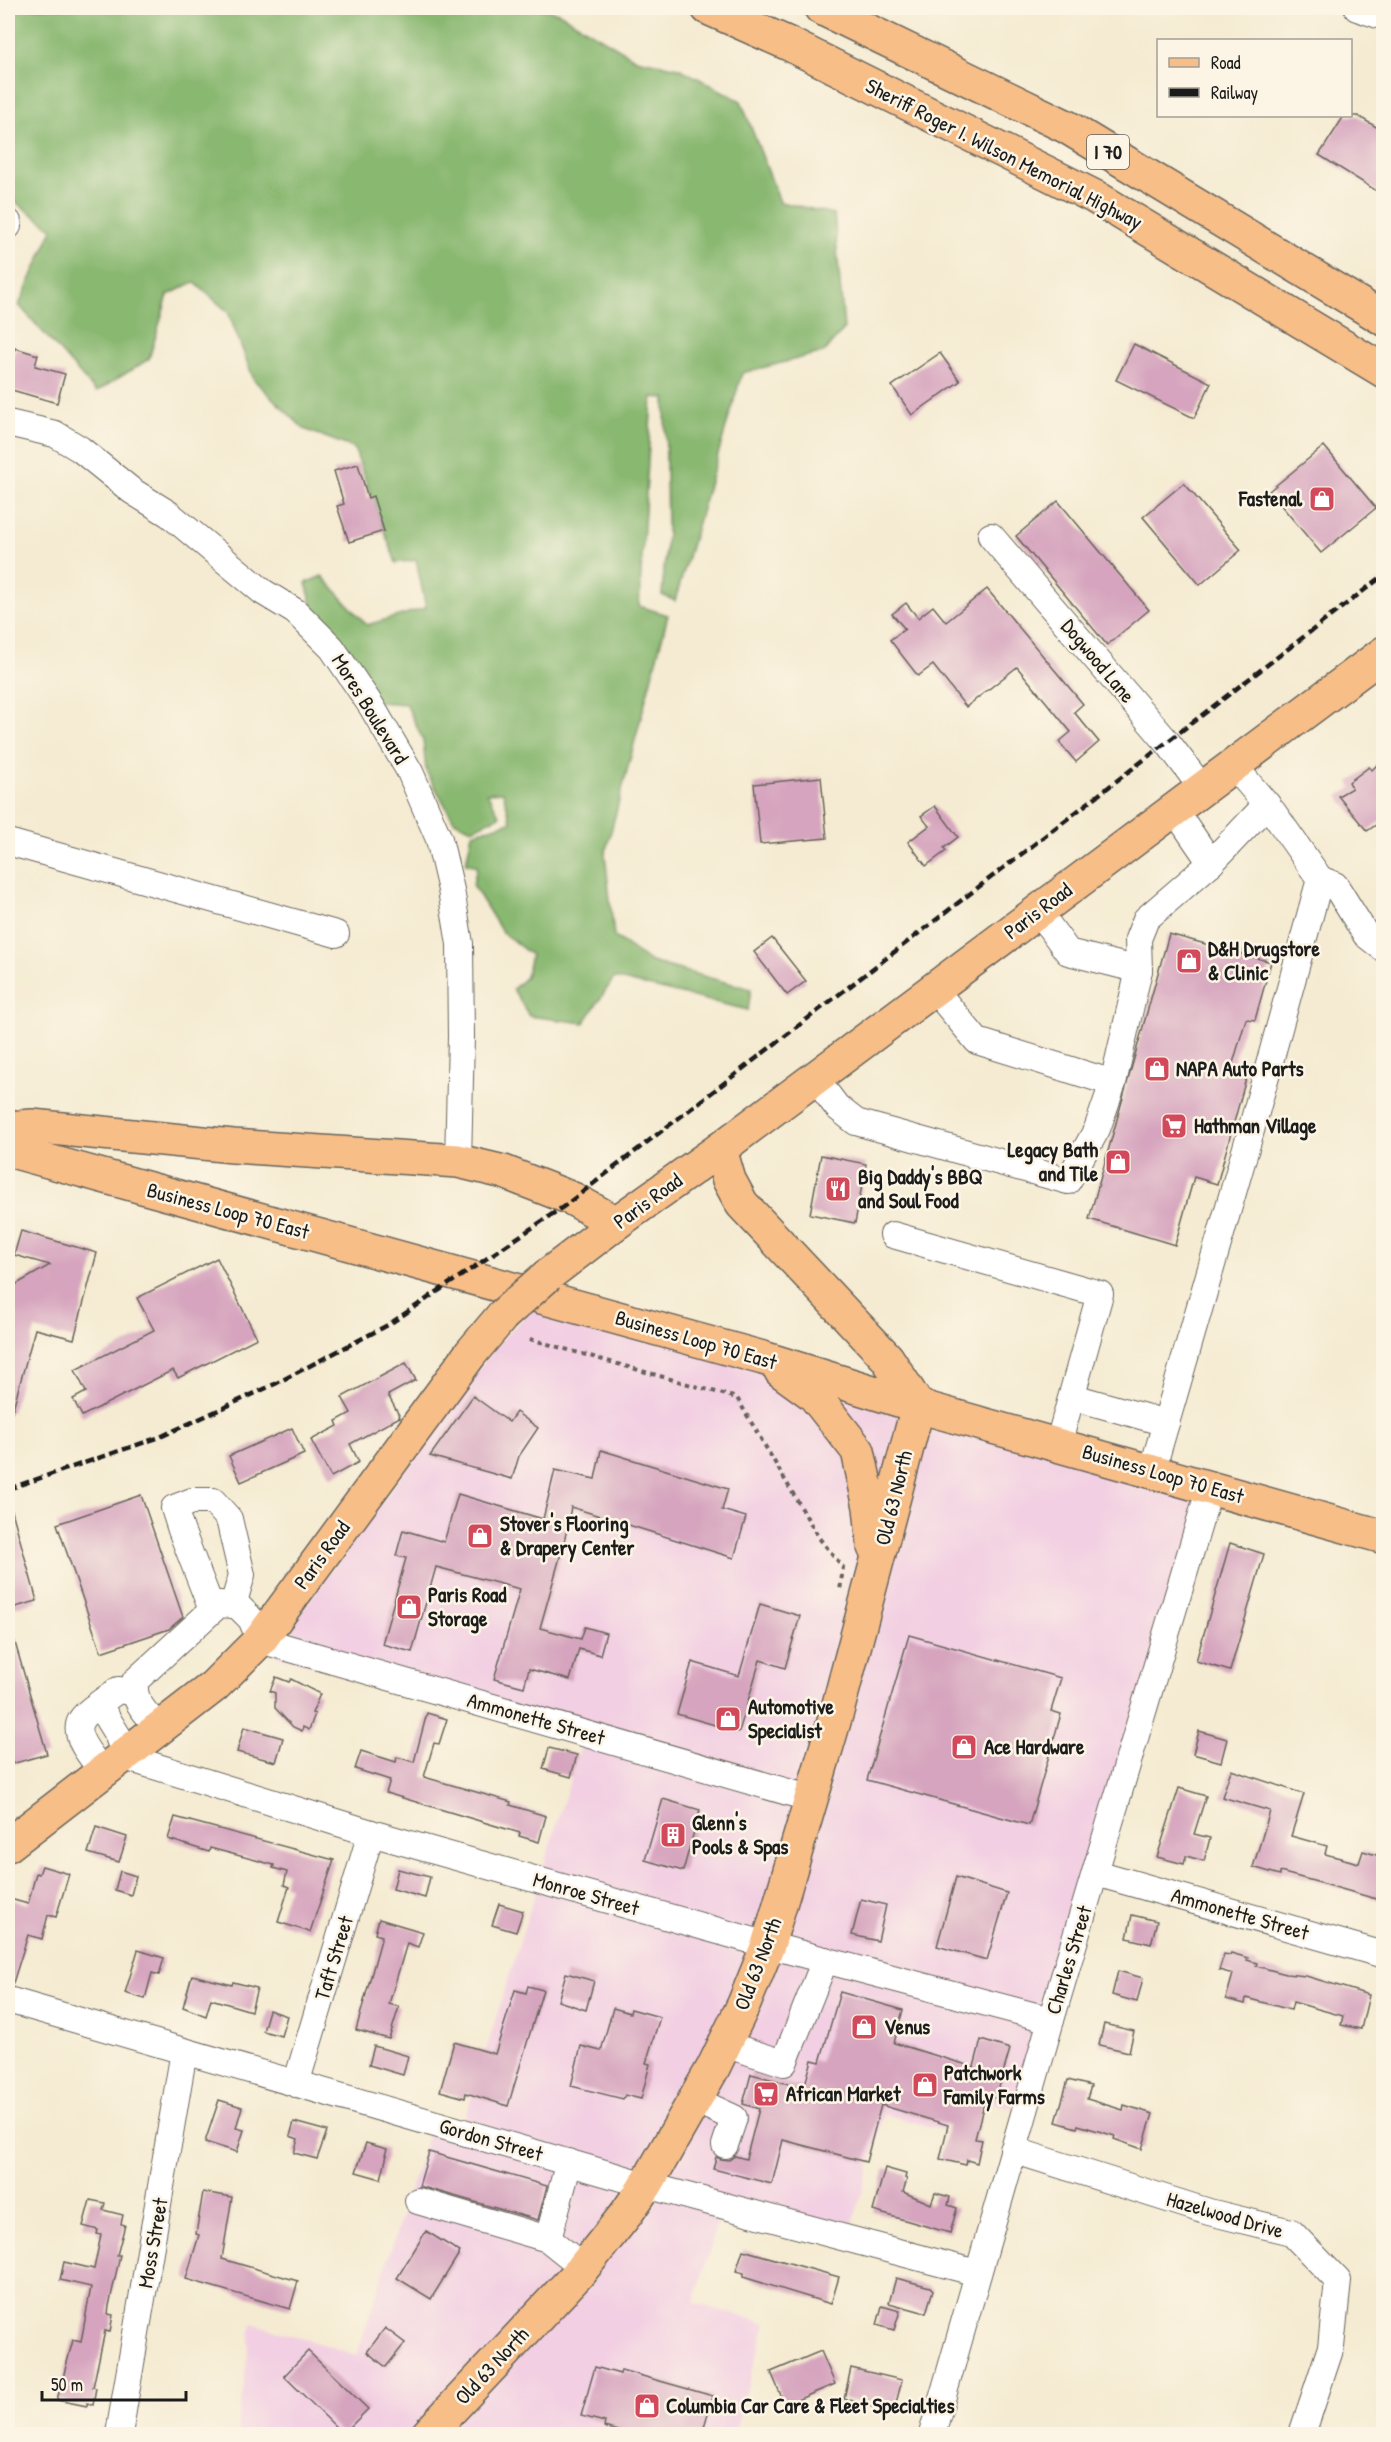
<svg xmlns="http://www.w3.org/2000/svg" width="1391" height="2442" viewBox="0 0 1391 2442" font-family="'Patrick Hand',sans-serif">
  <rect width="100%" height="100%" fill="#fcf5e5"/>
  <filter id="ink" filterUnits="userSpaceOnUse"><feTurbulence type="fractalNoise" baseFrequency=".0167" numOctaves="2"/><feDisplacementMap in="SourceGraphic" scale="12" xChannelSelector="R" yChannelSelector="G"/><feConvolveMatrix kernelMatrix="1 2 1 2 8 2 1 2 1" color-interpolation-filters="sRGB"/></filter>
  <filter id="wash" filterUnits="userSpaceOnUse"><feTurbulence type="fractalNoise" baseFrequency=".008" numOctaves="4" result="noise"/><feDisplacementMap in="SourceGraphic" scale="24" xChannelSelector="R" yChannelSelector="G"/><feGaussianBlur stdDeviation="1.35" result="paint"/><feColorMatrix in="noise" values="0 0 0 0 0 0 0 0 0 0 0 0 0 0 0 0 0 1.4 0 .05"/><feComposite in="paint" operator="in"/></filter>
  <g filter="url(#wash)">
    <rect width="100%" height="100%" fill="#f5ebd2"/>
    <path fill="#f2cfe2" d="M539 1301 1205 1489 1019 2110 953 2092 943 2130 884 2114 850 2234 724 2200 694 2303 766 2323 734 2434H237L252 2323 357 2355 433 2119 462 2127 584 1736 270 1654 496 1346Z"/>
    <path fill="#89b871" stroke="#526a46" stroke-width="1.5" d="M8 8H539L559 13 636 59 679 68 741 101 780 202 834 214 844 329 824 352 742 373 675 601 662 595 667 533 665 398 652 397 639 606 668 615 605 854 614 936 651 962 751 989 748 1010 614 978 584 1023 529 1016 513 989 526 977 531 955 502 932 473 885 477 866 466 863 472 833 511 822 503 792 487 793 500 816 472 829 454 821 426 771 423 740 406 704 378 702 318 627 306 583 322 576 367 625 426 608 416 560 396 563 354 448 304 429 254 380 228 312 194 282 168 295 149 359 96 392 19 305 53 229 8 197Z"/>
    <g id="blocks">
      <g fill="#d6a4be">
        <path d="M1344 116H1358L1383 131V195L1319 155Z"/>
        <path d="M1134 344 1211 383 1194 418 1116 380Z"/>
        <path d="M15 348 38 355 35 366 65 374 57 403 8 389V377Z"/>
        <path d="M940 353 960 381 912 415 892 386Z"/>
        <path d="M1324 446 1376 508 1321 553 1269 491Z"/>
        <path d="M358 464 368 498 373 496 384 531 349 542 337 506 344 504 334 471Z"/>
        <path d="M1184 483 1241 550 1200 585 1143 517Z"/>
        <path d="M1058 501 1149 610 1107 645 1016 536Z"/>
        <path d="M987 589 1083 704 1074 712 1099 742 1076 762 1059 742 1071 732 1017 667 966 707 933 665 918 676 890 640 905 629 892 614 906 603 918 618 933 606 946 622Z"/>
        <path d="M1383 759V820L1367 831 1338 796 1352 788 1349 782 1369 767 1372 770Z"/>
        <path d="M821 777 827 838 760 844 754 784Z"/>
        <path d="M935 806 958 837 944 848 946 851 926 866 908 842 929 826 921 816Z"/>
        <path d="M1169 934 1271 962 1255 1020 1246 1019 1231 1070 1247 1075 1217 1184 1194 1177 1175 1245 1089 1219Z"/>
        <path d="M772 938 806 981 787 995 754 952Z"/>
        <path d="M821 1155 866 1164 855 1223 810 1214Z"/>
        <path d="M21 1231 97 1253 74 1339 35 1329 12 1412H8V1289L50 1265 14 1255Z"/>
        <path d="M217 1258 257 1338 178 1378 173 1370 82 1416 73 1399 86 1392 75 1370 154 1330 137 1298Z"/>
        <path d="M406 1363 416 1380 388 1395 400 1417 350 1444 359 1462 331 1477 311 1440 338 1426 336 1421 351 1413 342 1397Z"/>
        <path d="M473 1396 509 1422 516 1412 538 1428 519 1456 512 1479 430 1456Z"/>
        <path d="M292 1428 304 1454 241 1482 229 1456Z"/>
        <path d="M601 1450 728 1489 722 1510 746 1517 734 1558 571 1507 564 1543 540 1628 581 1639 585 1627 606 1633 600 1655 579 1649 570 1680 529 1669 524 1687 494 1679 520 1589 436 1567 412 1652 382 1644 406 1558 396 1556 403 1530 444 1542 458 1494 543 1519 555 1470 595 1479Z"/>
        <path d="M141 1495 183 1617 169 1629 101 1652 57 1524Z"/>
        <path d="M8 1511H12L37 1601 8 1609Z"/>
        <path d="M1230 1543 1264 1554 1230 1671 1196 1661Z"/>
        <path d="M760 1604 800 1616 785 1668 760 1660 739 1732 677 1714 692 1662 739 1676Z"/>
        <path d="M12 1632 47 1754 8 1765V1633Z"/>
        <path d="M909 1635 1061 1678 1051 1711 1061 1714 1029 1825 867 1780Z"/>
        <path d="M276 1677 289 1682 291 1679 320 1694 312 1713 315 1714 309 1730 303 1727 302 1731 293 1727 275 1708V1693L270 1691Z"/>
        <path d="M427 1713 447 1719 439 1744 434 1743 424 1777 511 1802 510 1805 546 1816 539 1842 519 1836 520 1833 386 1793 390 1780 355 1769 361 1751 396 1762 397 1757 414 1762Z"/>
        <path d="M244 1727 283 1738 276 1762 237 1752Z"/>
        <path d="M1199 1731 1227 1739 1221 1762 1193 1754Z"/>
        <path d="M549 1748 577 1755 571 1777 543 1769Z"/>
        <path d="M1231 1770 1304 1794 1291 1836 1327 1846 1325 1854 1359 1863 1363 1851 1383 1857V1901L1317 1882 1280 1872V1875L1253 1867 1270 1811 1222 1797Z"/>
        <path d="M1179 1788 1206 1796 1194 1834 1210 1838 1204 1861 1186 1856 1184 1864 1157 1857Z"/>
        <path d="M663 1799 700 1810 683 1871 645 1860Z"/>
        <path d="M175 1817 334 1860 310 1932 278 1922 289 1887 284 1885 287 1872 273 1868 274 1865 210 1848 209 1852 168 1839Z"/>
        <path d="M96 1827 127 1837 119 1862 88 1853Z"/>
        <path d="M42 1866 69 1874 56 1917 48 1915 42 1939 28 1935 12 1986 8 1985V1909L10 1899 28 1904 36 1873 39 1874Z"/>
        <path d="M398 1869 430 1877 425 1898 393 1889Z"/>
        <path d="M120 1871 136 1876 131 1895 115 1890Z"/>
        <path d="M956 1877 1007 1893 987 1960 937 1946Z"/>
        <path d="M861 1899 886 1905 878 1941 852 1935Z"/>
        <path d="M499 1904 523 1911 516 1932 492 1925Z"/>
        <path d="M1132 1915 1157 1921 1151 1944 1127 1938Z"/>
        <path d="M379 1919 423 1932 418 1947 407 1943 389 2004 399 2007 389 2039 356 2030 382 1936 375 1934Z"/>
        <path d="M138 1950 164 1958 159 1975 152 1973 145 1999 125 1993Z"/>
        <path d="M1231 1953 1248 1958 1247 1960 1257 1963 1256 1966 1286 1974 1306 1976 1369 1995 1361 2029 1341 2025 1343 2016 1293 2002 1291 2010 1246 1998 1245 2004 1226 1999 1233 1974 1219 1970 1224 1954 1230 1955Z"/>
        <path d="M1118 1971 1143 1978 1137 2002 1112 1995Z"/>
        <path d="M566 1973 594 1981 586 2010 558 2001Z"/>
        <path d="M192 1975 232 1985 233 1982 257 1988 251 2011 211 1999 206 2016 183 2007Z"/>
        <path d="M528 1986 543 1990 508 2106 466 2093 465 2098 440 2091 454 2042 495 2054 515 1990 526 1993Z"/>
        <path d="M840 1992 903 2010 894 2043 974 2067 981 2040 1010 2049 996 2098 986 2096 975 2139 982 2140 977 2163 967 2160 966 2165 940 2159 948 2125 881 2105 866 2162 783 2140 772 2184 713 2169 716 2157 721 2159 729 2160 735 2156 746 2159 759 2109 743 2104 751 2074 804 2088 812 2060 820 2062Z"/>
        <path d="M613 2008 630 2013 631 2009 660 2017 646 2063 650 2064 641 2099 625 2095 623 2099 571 2086 581 2046 601 2051Z"/>
        <path d="M269 2010 287 2016 281 2036 263 2031Z"/>
        <path d="M1104 2024 1134 2031 1129 2052 1099 2045Z"/>
        <path d="M374 2046 408 2056 403 2075 369 2065Z"/>
        <path d="M1068 2080 1091 2086 1087 2099 1123 2110 1124 2105 1153 2114 1142 2149 1114 2139 1115 2136 1078 2125 1077 2128 1056 2122Z"/>
        <path d="M219 2100 242 2107 236 2128 244 2130 237 2152 205 2142Z"/>
        <path d="M294 2122 327 2131 317 2159 294 2153 298 2139 290 2136Z"/>
        <path d="M366 2143 387 2149 385 2155H387L381 2179 356 2172Z"/>
        <path d="M429 2152 547 2186 538 2220 419 2186Z"/>
        <path d="M885 2168 906 2174 905 2178 907 2179 903 2192 931 2204 935 2193 950 2197 948 2205 957 2208 950 2233 873 2211Z"/>
        <path d="M203 2192 232 2197 222 2259 298 2281 290 2309 186 2279 199 2235 196 2234Z"/>
        <path d="M90 2200 105 2203 103 2210 123 2215 121 2224 125 2225 117 2255H120L109 2306 108 2314 113 2315 110 2332 105 2331 93 2387 96 2388 93 2405 87 2403V2406L57 2400 73 2340 81 2342 91 2287 60 2280 64 2262 94 2269 101 2235 97 2234 98 2230 83 2226Z"/>
        <path d="M426 2231 460 2252 431 2299 397 2278Z"/>
        <path d="M743 2250 839 2277 831 2304 743 2277 744 2273 736 2271Z"/>
        <path d="M896 2278 930 2287 933 2290 926 2313 889 2303Z"/>
        <path d="M882 2306 900 2311 894 2330 877 2325Z"/>
        <path d="M385 2328 405 2343 386 2367 367 2352Z"/>
        <path d="M308 2351 368 2409 343 2434 284 2376Z"/>
        <path d="M821 2351 835 2384 785 2405 771 2372Z"/>
        <path d="M595 2367 620 2374 621 2370 713 2396 702 2434H630L604 2427 605 2422 581 2416Z"/>
        <path d="M851 2368 902 2380 894 2411 858 2404V2402L844 2399Z"/>
      </g>
    </g>
  </g>
  <g filter="url(#ink)">
    <use href="#blocks" fill-opacity="0" stroke="#68645c" stroke-width="1.5"/>
    <g fill="none" stroke-linecap="round" stroke-linejoin="round">
      <g stroke="#68645c" stroke-width="28">
        <g id="minor">
          <path d="M1357 8 1384 17"/>
          <path d="M8 222V226"/>
          <path d="M8 423 55 434 80 449 132 491 169 514 263 592 296 612 332 648 372 707 410 772 439 839 451 890 460 944 461 1037 458 1161"/>
          <path d="M991 536 1168 743 1202 788"/>
          <path d="M8 842 336 934"/>
          <path d="M1211 863 1267 804"/>
          <path d="M1320 879 1335 885 1366 935 1384 949"/>
          <path d="M1038 911 1068 952 1139 970"/>
          <path d="M934 989 977 1041 1113 1083"/>
          <path d="M815 1078 837 1107 856 1122 1068 1181 1097 1129 1113 1083 1139 970 1138 939 1146 919 1211 863 1174 809"/>
          <path d="M893 1235 1100 1294 1058 1445"/>
          <path d="M1073 1397 1166 1423"/>
          <path d="M1152 1471 1250 1134 1320 879 1273 812 1233 765"/>
          <path d="M212 1610 181 1530 174 1508 192 1501H213L229 1519 242 1575 233 1605"/>
          <path d="M99 1705 118 1736 125 1757 371 1833 768 1945 1051 2020"/>
          <path d="M160 1729C147 1714 132 1702 135 1681L219 1604 237 1605 251 1619 260 1640 812 1799"/>
          <path d="M104 1773C95 1761 71 1736 81 1720 86 1711 109 1697 118 1690L133 1692"/>
          <path d="M1096 1873 1384 1955"/>
          <path d="M8 2000 646 2185 977 2273"/>
          <path d="M724 2044 784 2063 825 1960"/>
          <path d="M296 2084 371 1833"/>
          <path d="M695 2100 734 2118 725 2145"/>
          <path d="M1013 2150 1209 2212 1291 2232 1338 2281 1331 2347 1302 2434"/>
          <path d="M418 2201 548 2239 583 2267"/>
          <path d="M548 2239 569 2162"/>
          <path d="M119 2434 184 2051"/>
          <path d="M932 2434 1051 2020 1210 1487"/>
        </g>
      </g>
      <g stroke="#68645c" stroke-width="36">
        <g id="major">
          <path d="M8 1128 32 1126 233 1146 458 1161 504 1172 573 1199 616 1223"/>
          <path d="M720 1149 729 1180 742 1204 887 1358 918 1406"/>
          <path d="M8 1150 763 1358 918 1406 1384 1537"/>
          <path d="M548 1275 616 1223 720 1149 1384 653"/>
          <path d="M781 1371 814 1395 858 1451 870 1507 874 1547"/>
          <path d="M8 1845 214 1686 260 1640 471 1353 503 1315"/>
          <path d="M428 2434 578 2274 626 2214 646 2185 713 2068 744 2004 768 1945 838 1708 918 1406"/>
        </g>
      </g>
      <g stroke="#68645c" stroke-width="36">
        <g id="highway">
          <path d="M708 8 789 44 1095 197 1384 371"/>
          <path d="M821 8 1067 127 1384 319"/>
        </g>
      </g>
      <path stroke="#68645c" stroke-width="4" stroke-dasharray="4.5 4.5" stroke-linecap="butt" d="M530 1339 737 1398 819 1538 843 1567 840 1591"/>
      <use href="#minor" stroke="#fff" stroke-width="26"/>
      <use href="#major" stroke="#f7be88" stroke-width="33"/>
      <use href="#highway" stroke="#f7be88" stroke-width="33"/>
      <path stroke="#1c1c1c" stroke-width="4.5" stroke-dasharray="9 4.5" stroke-linecap="butt" d="M8 1489 160 1437 275 1384 388 1325 563 1207 1384 575"/>
      <g stroke="#68645c" stroke-width="36" stroke-linecap="butt">
        <path id="major-bridge" d="M503 1315 548 1275"/>
      </g>
      <use href="#major-bridge" stroke="#f7be88" stroke-width="33"/>
    </g>
  </g>
  <defs>
    <g id="shop-square" transform="scale(1.35)"><rect x="-9" y="-9" width="18" height="18" rx="4" fill="#d1495b" stroke="#fcf5e5"/><path d="M-5-2.5h2.3a2.7 3.5 0 0 1 5.4 0H5L5.5 6h-11ZM-1.5-2.5h3a1.5 2.3 0 0 0-3 0Z" fill="#fff"/></g>
    <g id="supermarket-square" transform="scale(1.35)"><rect x="-9" y="-9" width="18" height="18" rx="4" fill="#d1495b" stroke="#fcf5e5"/><path d="M-6-5.5h2.5l.6 2H6L4.5 2H-2.5L-4.4-4H-6ZM-1.5 3.2a1.3 1.3 0 1 0 .1 0ZM3 3.2a1.3 1.3 0 1 0 .1 0Z" fill="#fff"/></g>
    <g id="restaurant-square" transform="scale(1.35)"><rect x="-9" y="-9" width="18" height="18" rx="4" fill="#d1495b" stroke="#fcf5e5"/><path d="M-5-6h1v4h1v-4h1v4h1v-4h1v5L-1.5 .5V6h-2V.5L-5-1ZM5-6V6H3V1.5H1.5Q1.5-4 5-6Z" fill="#fff"/></g>
    <g id="building-square" transform="scale(1.35)"><rect x="-9" y="-9" width="18" height="18" rx="4" fill="#d1495b" stroke="#fcf5e5"/><path d="M-4-6H4V6H1V3H-1V6H-4ZM-2.5-4.3h1.7v1.8h-1.7ZM.8-4.3h1.7v1.8H.8ZM-2.5-1h1.7V.8h-1.7ZM.8-1h1.7V.8H.8Z" fill="#fff"/></g>
  </defs>
  <g fill-rule="evenodd">
    <use href="#shop-square" x="1322" y="499"/>
    <use href="#shop-square" x="1189" y="961"/>
    <use href="#shop-square" x="1157" y="1069"/>
    <use href="#supermarket-square" x="1174" y="1126"/>
    <use href="#shop-square" x="1118" y="1162"/>
    <use href="#restaurant-square" x="838" y="1189"/>
    <use href="#shop-square" x="480" y="1536"/>
    <use href="#shop-square" x="409" y="1607"/>
    <use href="#shop-square" x="728" y="1719"/>
    <use href="#shop-square" x="964" y="1747"/>
    <use href="#building-square" x="673" y="1835"/>
    <use href="#shop-square" x="864" y="2027"/>
    <use href="#shop-square" x="925" y="2085"/>
    <use href="#supermarket-square" x="766" y="2094"/>
    <use href="#shop-square" x="647" y="2406"/>
  </g>
  <g text-anchor="middle" stroke-width="5" stroke-linejoin="round" paint-order="stroke">
    <rect fill="#fcf5e5" stroke="#5f5d58" stroke-width="1.5" x="1087" y="135" width="42" height="34" rx="4.5"/>
    <g font-size="20" font-weight="bold" fill="#1c1c1c">
      <text x="1108" y="159">I 70</text>
    </g>
    <g font-size="21" fill="#1c1c1c" stroke="#fcf5e5">
      <text transform="translate(1004 154) rotate(27)" y="7">Sheriff Roger I. Wilson Memorial Highway</text>
      <text transform="translate(1098 661) rotate(50)" y="7">Dogwood Lane</text>
      <text transform="translate(370 709) rotate(58)" y="7">Mores Boulevard</text>
      <text transform="translate(1038 911) rotate(-37)" y="7">Paris Road</text>
      <text transform="translate(648 1201) rotate(-36)" y="7">Paris Road</text>
      <text transform="translate(228 1211) rotate(15)" y="7">Business Loop 70 East</text>
      <text transform="translate(696 1340) rotate(16)" y="7">Business Loop 70 East</text>
      <text transform="translate(1163 1474) rotate(16)" y="7">Business Loop 70 East</text>
      <text transform="translate(894 1498) rotate(-76)" y="7">Old 63 North</text>
      <text transform="translate(322 1555) rotate(-54)" y="7">Paris Road</text>
      <text transform="translate(536 1719) rotate(16)" y="7">Ammonette Street</text>
      <text transform="translate(586 1894) rotate(16)" y="7">Monroe Street</text>
      <text transform="translate(1240 1914) rotate(16)" y="7">Ammonette Street</text>
      <text transform="translate(334 1958) rotate(-73)" y="7">Taft Street</text>
      <text transform="translate(1069 1960) rotate(-73)" y="7">Charles Street</text>
      <text transform="translate(758 1964) rotate(-69)" y="7">Old 63 North</text>
      <text transform="translate(491 2140) rotate(16)" y="7">Gordon Street</text>
      <text transform="translate(1225 2215) rotate(16)" y="7">Hazelwood Drive</text>
      <text transform="translate(153 2243) rotate(-80)" y="7">Moss Street</text>
      <text transform="translate(492 2366) rotate(-47)" y="7">Old 63 North</text>
    </g>
    <g font-size="21" font-weight="bold" fill="#1c1c1c" stroke="#fcf5e5" text-anchor="start">
      <text x="1302" y="506" text-anchor="end">Fastenal</text>
      <text x="1208" y="956">D&amp;H Drugstore<tspan x="1208" dy="24">&amp; Clinic</tspan></text>
      <text x="1176" y="1076">NAPA Auto Parts</text>
      <text x="1194" y="1133">Hathman Village</text>
      <text x="1098" y="1157" text-anchor="end">Legacy Bath<tspan x="1098" dy="24">and Tile</tspan></text>
      <text x="858" y="1184">Big Daddy's BBQ<tspan x="858" dy="24">and Soul Food</tspan></text>
      <text x="500" y="1531">Stover's Flooring<tspan x="500" dy="24">&amp; Drapery Center</tspan></text>
      <text x="428" y="1602">Paris Road<tspan x="428" dy="24">Storage</tspan></text>
      <text x="748" y="1714">Automotive<tspan x="748" dy="24">Specialist</tspan></text>
      <text x="984" y="1754">Ace Hardware</text>
      <text x="692" y="1830">Glenn's<tspan x="692" dy="24">Pools &amp; Spas</tspan></text>
      <text x="884" y="2034">Venus</text>
      <text x="944" y="2080">Patchwork<tspan x="944" dy="24">Family Farms</tspan></text>
      <text x="786" y="2101">African Market</text>
      <text x="666" y="2413">Columbia Car Care &amp; Fleet Specialties</text>
    </g>
  </g>
  <rect width="1391" height="2442" fill="none" stroke="#fcf5e5" stroke-width="30"/>
  <rect x="1157" y="39" width="195" height="78" fill="#fcf5e5" stroke="#a29e95" stroke-width="1.5"/>
  <rect x="1169" y="58" width="30" height="9" fill="#f7be88" stroke="#a29e95" stroke-width="1.5"/>
  <text x="1211" y="69" font-size="18" fill="#1c1c1c">Road</text>
  <rect x="1169" y="88" width="30" height="9" fill="#1c1c1c" stroke="#a29e95" stroke-width="1.5"/>
  <text x="1211" y="99" font-size="18" fill="#1c1c1c">Railway</text>
  <path d="M42 2391v9h144v-9" fill="none" stroke="#1c1c1c" stroke-width="3"/>
  <text x="51" y="2391" font-size="18" fill="#1c1c1c" stroke="#fcf5e5" stroke-width="4.5" paint-order="stroke">50 m</text>
</svg>
